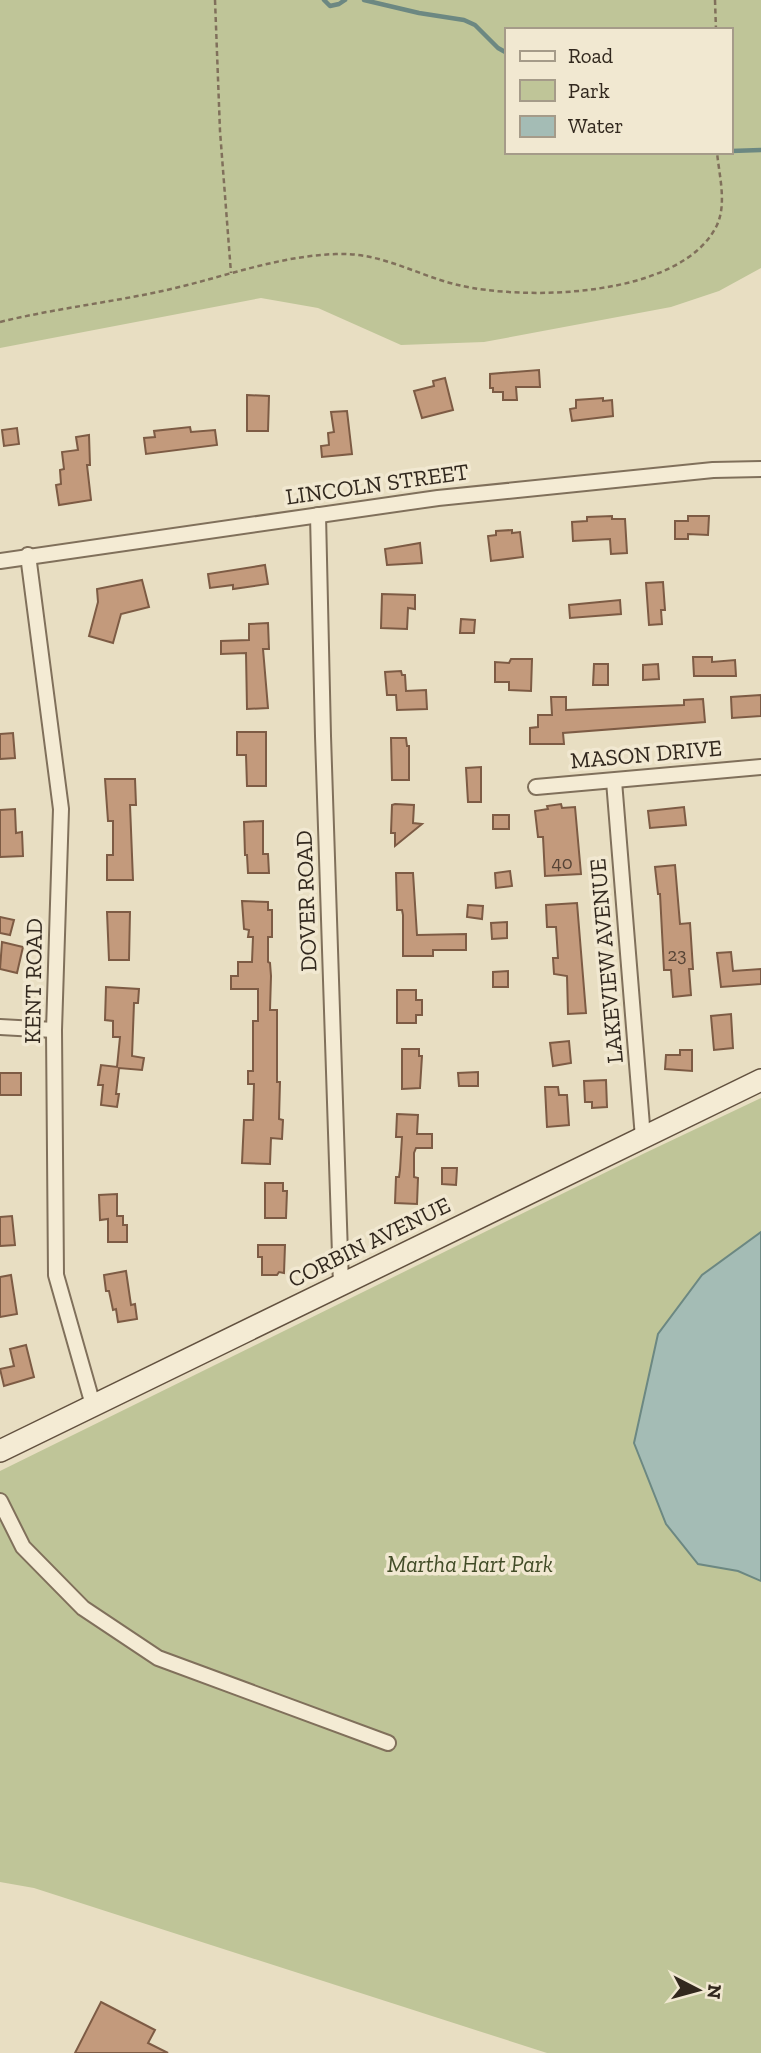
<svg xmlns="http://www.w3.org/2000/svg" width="761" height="2053" viewBox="0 0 761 2053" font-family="'Zilla Slab',serif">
  <rect width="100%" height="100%" fill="#e8dec2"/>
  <g fill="#bfc598" fill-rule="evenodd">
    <path d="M0 0H761V268L719 291 671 307 484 342 401 345 318 308 261 298 0 348ZM507 30H731V152H507Z"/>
    <path d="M761 1098V2053H547L34 1888 0 1882V1471L645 1153Z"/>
  </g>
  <path fill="#a4bcb5" stroke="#6c8882" stroke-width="2" d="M761 1232V1581L738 1571 698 1564 666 1524 634 1443 658 1334 702 1275Z"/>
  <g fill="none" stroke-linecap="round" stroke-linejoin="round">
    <g stroke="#6c8882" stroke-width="4.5">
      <path d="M324 0 330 6 339 4 345 0"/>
      <path d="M364 0 419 13 464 20 475 25 498 48 507 53"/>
      <path d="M731 151 761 150"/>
      <path d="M696 152H716"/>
    </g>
  </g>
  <g fill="#c39a7c" stroke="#7d5b44" stroke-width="2">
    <path d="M539 370 540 387H516L517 400H503V392H493V388H490V374Z"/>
    <path d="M445 378 453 410 422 418 414 391 434 386 433 381Z"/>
    <path d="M247 395 269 396 268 431H247Z"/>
    <path d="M603 398V401L612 400 613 416 572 421 570 409 576 408V400Z"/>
    <path d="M347 411 352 454 322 457 321 446 329 445 328 433 334 432 331 412Z"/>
    <path d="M190 427 191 432 215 430 217 445 146 454 144 438 155 437 154 431Z"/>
    <path d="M17 428 19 444 4 446 2 430Z"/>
    <path d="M89 435 90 465H87L91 500 59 505 56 485 61 484 60 470 64 469 62 452 78 450 76 437Z"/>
    <path d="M612 516V519H625L627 553 611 554 610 539 573 541 572 522 587 521V517Z"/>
    <path d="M688 516H709L708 535 688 534V539H675V521H688Z"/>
    <path d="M512 530V533L520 532 523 557 491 561 488 536 496 535V531Z"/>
    <path d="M420 543 422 563 387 565 385 549Z"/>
    <path d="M265 565 268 584 233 589V585L210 588 208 574Z"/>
    <path d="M142 580 149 607 121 614 113 643 89 636 98 602 97 589Z"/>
    <path d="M663 582 665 610H661L662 624 649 625 646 583Z"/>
    <path d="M382 594 415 595V609L408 608 407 629 381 628Z"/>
    <path d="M620 600 621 614 570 618 569 605Z"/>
    <path d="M461 619 475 620 474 633H460Z"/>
    <path d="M268 623 269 649H263L268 708 247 709 246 653 221 654V641L249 640V624Z"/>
    <path d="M693 657H712V662L735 660 736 676H694Z"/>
    <path d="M511 659H532L531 691 509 690V682H495V662L509 663Z"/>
    <path d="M594 664H608V685H593Z"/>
    <path d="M658 664 659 679 643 680V665Z"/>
    <path d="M401 671 402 675H405L406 691 426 690 427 709 397 710 396 695H387L385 672Z"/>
    <path d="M761 695V716L732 718 731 697Z"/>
    <path d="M551 697H566V710L684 705V700L703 699 705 722 563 733 564 744H530V728L538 727V715H552Z"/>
    <path d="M237 732H266V786H247L246 755H237Z"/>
    <path d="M13 733 15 758 0 759V734Z"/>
    <path d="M391 738H406L407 746H409V780H392Z"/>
    <path d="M481 767V802H468L466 768Z"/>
    <path d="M105 779H135L136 805H130L133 880H107V855H113V821H108Z"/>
    <path d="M395 804 414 805 413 823 422 824 395 846V833H391L392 805Z"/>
    <path d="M561 804 562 808 575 807 581 874 545 876 543 837H538L535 811 548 809 547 806Z"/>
    <path d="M684 807 686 825 650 828 648 811Z"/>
    <path d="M15 809 16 833 22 832 23 856 0 857V810Z"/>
    <rect x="493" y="815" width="16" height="14"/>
    <path d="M263 821V854H268L269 873H248L247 855H245L244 822Z"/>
    <path d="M675 865 680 924 690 923 693 969H689L691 995 673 997 671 970H664L660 894H658L655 867Z"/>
    <path d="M510 871 512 886 496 888 495 873Z"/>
    <path d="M396 873H413L417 935 466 934V950H433V956H403V915L402 910H397Z"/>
    <path d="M242 901 268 902V910H272V937H268V962L270 963 271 976 270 1010H277V1082H280L279 1119 283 1120 282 1139 271 1138 270 1164 242 1163 244 1120H253L254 1084H248V1071H253V1021H258V989H231V976H238V962H252L253 937H248L249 930 244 929Z"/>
    <path d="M577 903 586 1013 568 1014 567 976 554 974 553 958H558L556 927H547L546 905Z"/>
    <path d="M468 905 483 906 482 919 467 917Z"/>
    <path d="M107 912H130L129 960H109Z"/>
    <path d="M0 917 14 920 10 935 0 933Z"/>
    <path d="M507 922V938L492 939 491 923Z"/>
    <path d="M2 942 23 947 17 973 0 969Z"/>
    <path d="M731 952 733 971 761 969V984L721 987 717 953Z"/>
    <path d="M508 971V987H493V972Z"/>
    <path d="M106 987 139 989 138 1003H134L132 1056 144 1058 142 1070 119 1068 116 1094H119L117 1107 101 1105 103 1085H98L101 1065 117 1067 120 1037H113V1021L105 1020Z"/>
    <path d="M397 990H416V1000H422V1015H416V1023H397Z"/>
    <path d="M731 1014 733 1048 714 1050 711 1016Z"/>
    <path d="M569 1041 571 1063 553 1066 550 1043Z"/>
    <path d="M402 1049H419V1056H422L420 1088 402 1089Z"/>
    <path d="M680 1050H692V1071L665 1069 666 1055H680Z"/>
    <path d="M478 1072V1086H459L458 1073Z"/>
    <rect x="0" y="1073" width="21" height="22"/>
    <path d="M606 1080 607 1107 592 1108V1102H585L584 1081Z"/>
    <path d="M545 1087H558L559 1095H567L569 1125 547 1127Z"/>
    <path d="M397 1114 418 1115 417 1134H432V1148H416L414 1153V1177L418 1178 417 1204 395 1203 396 1177H399L400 1170 402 1137H396Z"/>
    <path d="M442 1168H457L456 1185 442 1184Z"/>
    <path d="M265 1183H283V1191H287L286 1218H265Z"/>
    <path d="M117 1194V1216H123V1225H127V1242H108V1219L100 1220 99 1195Z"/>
    <path d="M12 1216 15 1245 0 1246V1217Z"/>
    <path d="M258 1245H285L284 1273 279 1272 277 1275H262V1257H258Z"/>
    <path d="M126 1271 131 1305 135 1304 137 1319 118 1322 116 1309 113 1310 109 1291H106L104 1275Z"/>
    <path d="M11 1275 17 1314 0 1317V1277Z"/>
    <path d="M26 1345 34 1377 4 1386 0 1369 14 1366 10 1349Z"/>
    <path d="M101 2002 155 2030 148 2043 168 2053H75Z"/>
  </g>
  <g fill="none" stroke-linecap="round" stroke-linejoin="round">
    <g stroke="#80705b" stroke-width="18">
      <g id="street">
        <path d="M318 515 323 736 341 1285"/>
        <path d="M28 555 61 809 54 1030 56 1275 93 1405"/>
        <path d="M0 561 438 498 713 470 761 469"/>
        <path d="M614 781 643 1138"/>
        <path d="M536 787 761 767"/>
        <path d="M0 1027 54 1030"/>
        <path d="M0 1501 23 1547 83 1608 158 1658 388 1743"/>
      </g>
    </g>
    <g stroke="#62513f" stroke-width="24">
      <path id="secondary" d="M0 1451 761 1080"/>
    </g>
    <g stroke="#80705b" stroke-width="2.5" stroke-dasharray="5 3.5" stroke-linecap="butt">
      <path d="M215 0 220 131 231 273"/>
      <path d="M715 0 716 30"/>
      <path d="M0 322C57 308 115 302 171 289 227 276 279 256 336 254 381 252 416 275 458 285 525 301 682 298 717 225 727 203 719 175 717 152"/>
    </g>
    <use href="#street" stroke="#f4ebd4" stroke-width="14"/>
    <use href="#secondary" stroke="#f4ebd4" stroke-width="21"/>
  </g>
  <g text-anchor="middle" stroke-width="7" stroke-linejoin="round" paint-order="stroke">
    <g font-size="19" fill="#564436">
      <text x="562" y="869">40</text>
      <text x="677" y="961">23</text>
    </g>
    <g font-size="23" fill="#32281e" stroke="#f1e8d1">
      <text transform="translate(377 484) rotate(-8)" y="8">LINCOLN STREET</text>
      <text transform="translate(646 754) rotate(-5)" y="8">MASON DRIVE</text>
      <text transform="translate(306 901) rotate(-92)" y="8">DOVER ROAD</text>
      <text transform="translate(606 961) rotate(-95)" y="8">LAKEVIEW AVENUE</text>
      <text transform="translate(33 981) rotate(-89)" y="8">KENT ROAD</text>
      <text transform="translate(369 1242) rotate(-26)" y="8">CORBIN AVENUE</text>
    </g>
    <g font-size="23" font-style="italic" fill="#424c27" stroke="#f1e8d1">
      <text x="470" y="1572">Martha Hart Park</text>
    </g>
  </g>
  <rect x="505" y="28" width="228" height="126" fill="#f1e8d1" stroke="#a59b89" stroke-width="2"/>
  <rect x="520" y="51" width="35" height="10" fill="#f4ebd4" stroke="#a59b89" stroke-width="2"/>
  <text x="568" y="63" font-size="21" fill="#32281e">Road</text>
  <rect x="520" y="80" width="35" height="21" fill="#bfc598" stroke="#a59b89" stroke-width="2"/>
  <text x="568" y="98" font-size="21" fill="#32281e">Park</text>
  <rect x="520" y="116" width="35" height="21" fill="#a4bcb5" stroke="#a59b89" stroke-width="2"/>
  <text x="568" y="133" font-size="21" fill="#32281e">Water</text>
  <g transform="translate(698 1990) rotate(96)" stroke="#f1e8d1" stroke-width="5" paint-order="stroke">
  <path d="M0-5L12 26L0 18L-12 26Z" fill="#32281e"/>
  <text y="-10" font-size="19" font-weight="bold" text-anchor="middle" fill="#32281e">N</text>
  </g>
</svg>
